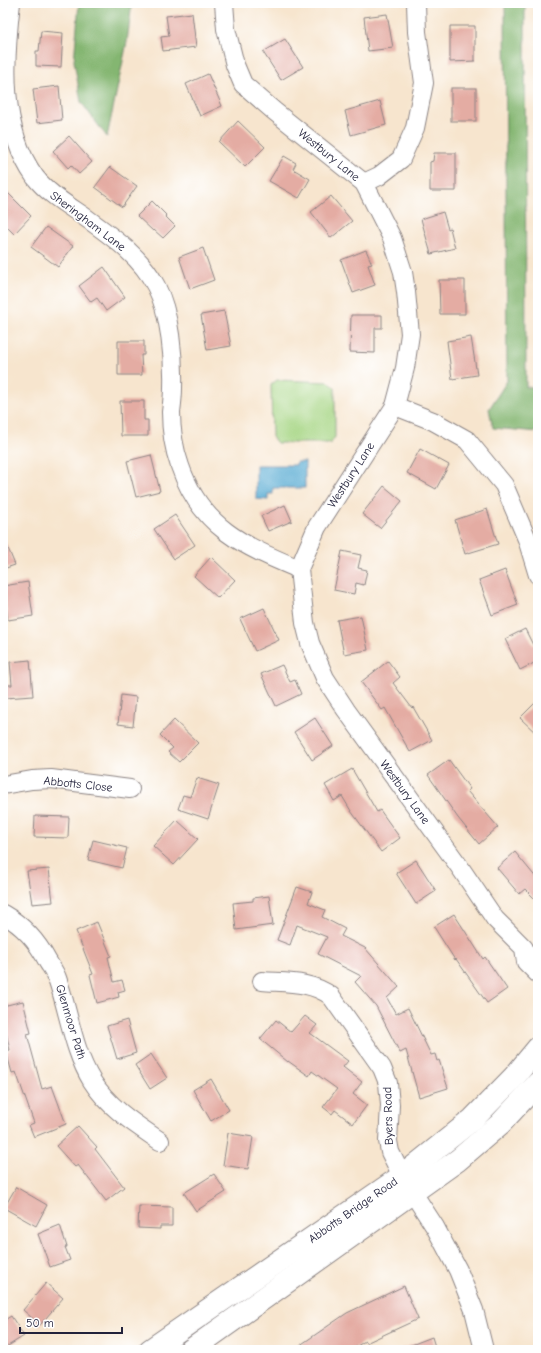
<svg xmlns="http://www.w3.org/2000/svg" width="541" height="1353" viewBox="0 0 541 1353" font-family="'Comic Neue',sans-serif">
  <rect width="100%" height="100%" fill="#fff"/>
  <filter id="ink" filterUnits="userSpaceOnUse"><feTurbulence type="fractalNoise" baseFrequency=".025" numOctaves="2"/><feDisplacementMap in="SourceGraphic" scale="8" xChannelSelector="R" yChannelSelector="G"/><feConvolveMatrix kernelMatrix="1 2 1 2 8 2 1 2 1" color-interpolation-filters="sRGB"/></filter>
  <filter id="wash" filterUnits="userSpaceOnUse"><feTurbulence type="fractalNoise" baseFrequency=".012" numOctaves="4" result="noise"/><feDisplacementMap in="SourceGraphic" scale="16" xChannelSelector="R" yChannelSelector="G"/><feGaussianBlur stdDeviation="0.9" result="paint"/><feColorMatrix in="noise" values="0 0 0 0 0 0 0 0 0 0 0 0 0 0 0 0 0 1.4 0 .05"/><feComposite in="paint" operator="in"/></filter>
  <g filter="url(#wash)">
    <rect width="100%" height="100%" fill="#f7e5ce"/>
    <path fill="#a6d583" stroke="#647c5f" d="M277 380 329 382 335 388V437L331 443H277L272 437 271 385Z"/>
    <g fill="#84b671" stroke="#536c56">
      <path d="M79 3H132L127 42 107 137 81 102 74 61Z"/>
      <path d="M505 3H525L526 387H538V432L493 428 489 409 507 381Z"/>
    </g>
    <path fill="#56aad2" stroke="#3c6686" d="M296 462H305V488H273V494H268V500L256 499V465H296Z"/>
    <g id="blocks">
      <g fill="#e4aca3">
        <path d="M192 13 196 47 163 51 161 37 169 36 166 16Z"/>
        <path d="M387 14 393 48 368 51 364 17Z"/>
        <path d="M450 26H475V61L450 62Z"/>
        <path d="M41 31 63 33 61 67 36 66V51H39Z"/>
        <path d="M285 39 303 67 281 80 263 52Z"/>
        <path d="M208 74 222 106 200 116 186 84Z"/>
        <path d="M59 86 62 120 37 123 33 89Z"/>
        <rect x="451" y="88" width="25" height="33"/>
        <path d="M380 101 386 125 351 135 345 111Z"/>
        <path d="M238 121 265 147 245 167 219 142Z"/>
        <path d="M69 136 92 162 79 174 71 165 68 168 53 151Z"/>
        <path d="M434 153H456V191H430V162L433 161Z"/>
        <path d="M284 156 296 163 293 169 310 179 299 198 269 181Z"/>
        <path d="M110 167 137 186 122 207 95 187Z"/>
        <path d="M3 188 31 216 14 234 3 223Z"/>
        <path d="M331 196 352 221 331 238 311 212Z"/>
        <path d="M152 201 166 215 165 216 175 226 163 238 154 230 153 231 137 216Z"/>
        <path d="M443 212 448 229 450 228 455 248 431 254 421 219Z"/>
        <path d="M46 227 73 246 58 267 31 247Z"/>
        <path d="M203 248 214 280 190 289 179 257Z"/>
        <path d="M366 250 372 264 368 265 375 285 353 293 341 260Z"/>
        <path d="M104 267 125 297 106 311 97 298 91 302 79 286Z"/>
        <path d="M439 280H465V314H440Z"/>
        <path d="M224 311 231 346 207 350 201 315Z"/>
        <path d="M351 315H382V328H375V353L350 352Z"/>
        <path d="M471 337 477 375 452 379 447 341Z"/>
        <path d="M118 341H144V355H141L142 375H118Z"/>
        <path d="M120 401H144V420H148V436H121Z"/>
        <path d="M420 449 449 465 436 489 407 473Z"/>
        <path d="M151 455 160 491 136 497 127 461Z"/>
        <path d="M384 486 402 501 380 528 362 514Z"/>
        <path d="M285 505 292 521 268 531 261 516Z"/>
        <path d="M487 509 498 544 465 554 455 520Z"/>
        <path d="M175 515 195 545 174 559 154 529Z"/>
        <path d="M3 536 15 565 3 569Z"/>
        <path d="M342 551 361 555 358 568 367 570 364 585 356 583 354 594 334 590Z"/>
        <path d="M211 557 235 580 218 598 194 576Z"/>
        <path d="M505 570 518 605 492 615 479 580Z"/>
        <path d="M28 582 33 616 8 620 5 600 3 601V586Z"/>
        <path d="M264 608 279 640 255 651 240 619Z"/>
        <path d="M361 616 368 650 344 654 337 620Z"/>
        <path d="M525 629 533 645 538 643V661L520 670 505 639Z"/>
        <path d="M30 660 33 696 5 698 4 685H12L10 662Z"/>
        <path d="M388 661 400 677 393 683 412 708 413 707 432 740 410 752 385 708 382 710 361 682Z"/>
        <path d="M282 665 290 682 295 680 301 694 276 706 261 674Z"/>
        <path d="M121 695 136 697 133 726 118 724Z"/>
        <path d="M538 700V735L520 718Z"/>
        <path d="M315 718 333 746 312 760 294 732Z"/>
        <path d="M174 720 198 743 179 762 168 752 173 748 160 735Z"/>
        <path d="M449 760 470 789 467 791 498 827 479 844 458 818 428 775Z"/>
        <path d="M352 769 377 812 380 810 400 838 381 852 351 811 342 796 334 801 325 785Z"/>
        <path d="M197 778 219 785 208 819 178 809 183 795 190 797Z"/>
        <path d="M35 816 69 817 68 838 34 837Z"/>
        <path d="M177 820 198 839 174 865 153 846Z"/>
        <path d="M93 840 127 848 122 868 88 860Z"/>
        <path d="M515 852 538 880V902L525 889 519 894 497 868Z"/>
        <path d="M416 860 436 891 416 904 396 873Z"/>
        <path d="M49 869 53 902 32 904 27 871Z"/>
        <path d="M297 887 312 892 308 903 325 910 322 917 345 929 341 936 365 948 399 987 387 998 396 1014 408 1008 431 1055 435 1054 437 1061 439 1060 448 1088 419 1097 406 1050 400 1053 376 1006 355 982 361 976 318 954 327 937 297 925 290 945 277 940Z"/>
        <path d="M269 896 273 925 236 930 233 903 253 901V898Z"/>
        <path d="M454 914 483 959 485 957 507 989 487 1003 456 959 455 960 434 927Z"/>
        <path d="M97 922 111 956 108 957 114 982 122 980 125 990 118 992 119 997 97 1003 90 975 93 974 76 931Z"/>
        <path d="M23 1001 31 1033 27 1034 42 1089 52 1086 66 1124 34 1137 29 1125 34 1123 16 1072 12 1073 6 1051 10 1050 5 1028 3 1029V1006Z"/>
        <path d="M305 1016 317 1025 310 1033 348 1061 343 1067 362 1082 353 1094 367 1105 353 1124 335 1110 332 1114 323 1107 337 1089 312 1071 309 1076 288 1061V1062L260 1039 276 1020 291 1032Z"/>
        <path d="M127 1020 136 1053 117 1059 107 1026Z"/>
        <path d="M151 1054 167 1078 150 1089 135 1065Z"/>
        <path d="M211 1079 229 1110 211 1121 193 1090Z"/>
        <path d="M78 1126 97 1147 95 1149 124 1187 106 1201 78 1165 75 1167 56 1146Z"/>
        <path d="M228 1133 253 1137 248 1169 223 1165Z"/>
        <path d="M214 1174 226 1192 196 1211 184 1193Z"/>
        <path d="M16 1187 47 1205 36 1226 4 1208Z"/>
        <path d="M139 1206 172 1207V1226H160V1229L138 1228Z"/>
        <path d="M60 1225 67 1247H65L70 1260 50 1267 38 1234Z"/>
        <path d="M46 1283 63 1298 40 1325 23 1310Z"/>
        <path d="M404 1286 418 1319 366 1343 365 1341 351 1350H293L347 1313Z"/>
        <path d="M11 1316 24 1336 3 1349V1321Z"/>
        <path d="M432 1337 436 1350H401V1349Z"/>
      </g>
    </g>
  </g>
  <g filter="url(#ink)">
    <use href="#blocks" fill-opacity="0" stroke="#8c8484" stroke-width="1"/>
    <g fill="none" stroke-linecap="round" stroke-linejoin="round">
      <g stroke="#8c8484" stroke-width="20">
        <g id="minor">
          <path d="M11 3C4 61 0 128 35 177 49 195 71 207 89 220 114 238 141 257 156 286 170 313 174 357 173 388 173 396 172 404 171 412 171 431 174 449 180 466 201 528 244 546 299 569"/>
          <path d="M224 3 226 29 235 65 243 84 274 111 364 183 392 238 403 272 406 292 410 334 405 368 395 406 317 527 299 569 305 623 310 643 325 678 346 710 459 866 495 919 524 948 526 962 538 974"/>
          <path d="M364 183 379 176 401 159 415 128 424 83 417 32 416 3"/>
          <path d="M395 406 433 421 467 440 504 485 527 539 538 575"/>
          <path d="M3 785 32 780 51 779 130 789"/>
          <path d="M3 914C24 926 37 941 48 962 51 967 55 972 57 978 69 1012 73 1050 92 1081 109 1108 135 1124 160 1141"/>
          <path d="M262 981C286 983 311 981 331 996L382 1068 388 1083 390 1105 388 1141 390 1152 402 1176 435 1227 458 1270 474 1310 484 1350"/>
        </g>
      </g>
      <g stroke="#8c8484" stroke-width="24">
        <g id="major">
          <path d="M150 1350 402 1176 473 1119 514 1077 538 1048"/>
          <path d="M191 1350 458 1160 500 1124 538 1083"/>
        </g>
      </g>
      <use href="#minor" stroke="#fff" stroke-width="18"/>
      <use href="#major" stroke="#fff" stroke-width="22"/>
    </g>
  </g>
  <g text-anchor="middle" stroke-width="3" stroke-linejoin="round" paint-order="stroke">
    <g font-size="12" fill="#22223b" stroke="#fff">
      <text transform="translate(329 155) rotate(39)" y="4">Westbury Lane</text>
      <text transform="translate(88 221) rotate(37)" y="4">Sheringham Lane</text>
      <text transform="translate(351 475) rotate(-57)" y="4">Westbury Lane</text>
      <text transform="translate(78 784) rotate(6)" y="4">Abbotts Close</text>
      <text transform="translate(405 792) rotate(54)" y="4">Westbury Lane</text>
      <text transform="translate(71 1022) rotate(73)" y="4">Glenmoor Path</text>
      <text transform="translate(388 1116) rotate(-92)" y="4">Byers Road</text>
      <text transform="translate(353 1210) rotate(-35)" y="4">Abbotts Bridge Road</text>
    </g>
  </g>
  <rect width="541" height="1353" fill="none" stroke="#fff" stroke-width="16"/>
  <path d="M20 1327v6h102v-6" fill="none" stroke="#22223b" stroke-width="2"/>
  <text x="26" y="1327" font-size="12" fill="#22223b" stroke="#ffffff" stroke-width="3" paint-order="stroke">50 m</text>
</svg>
